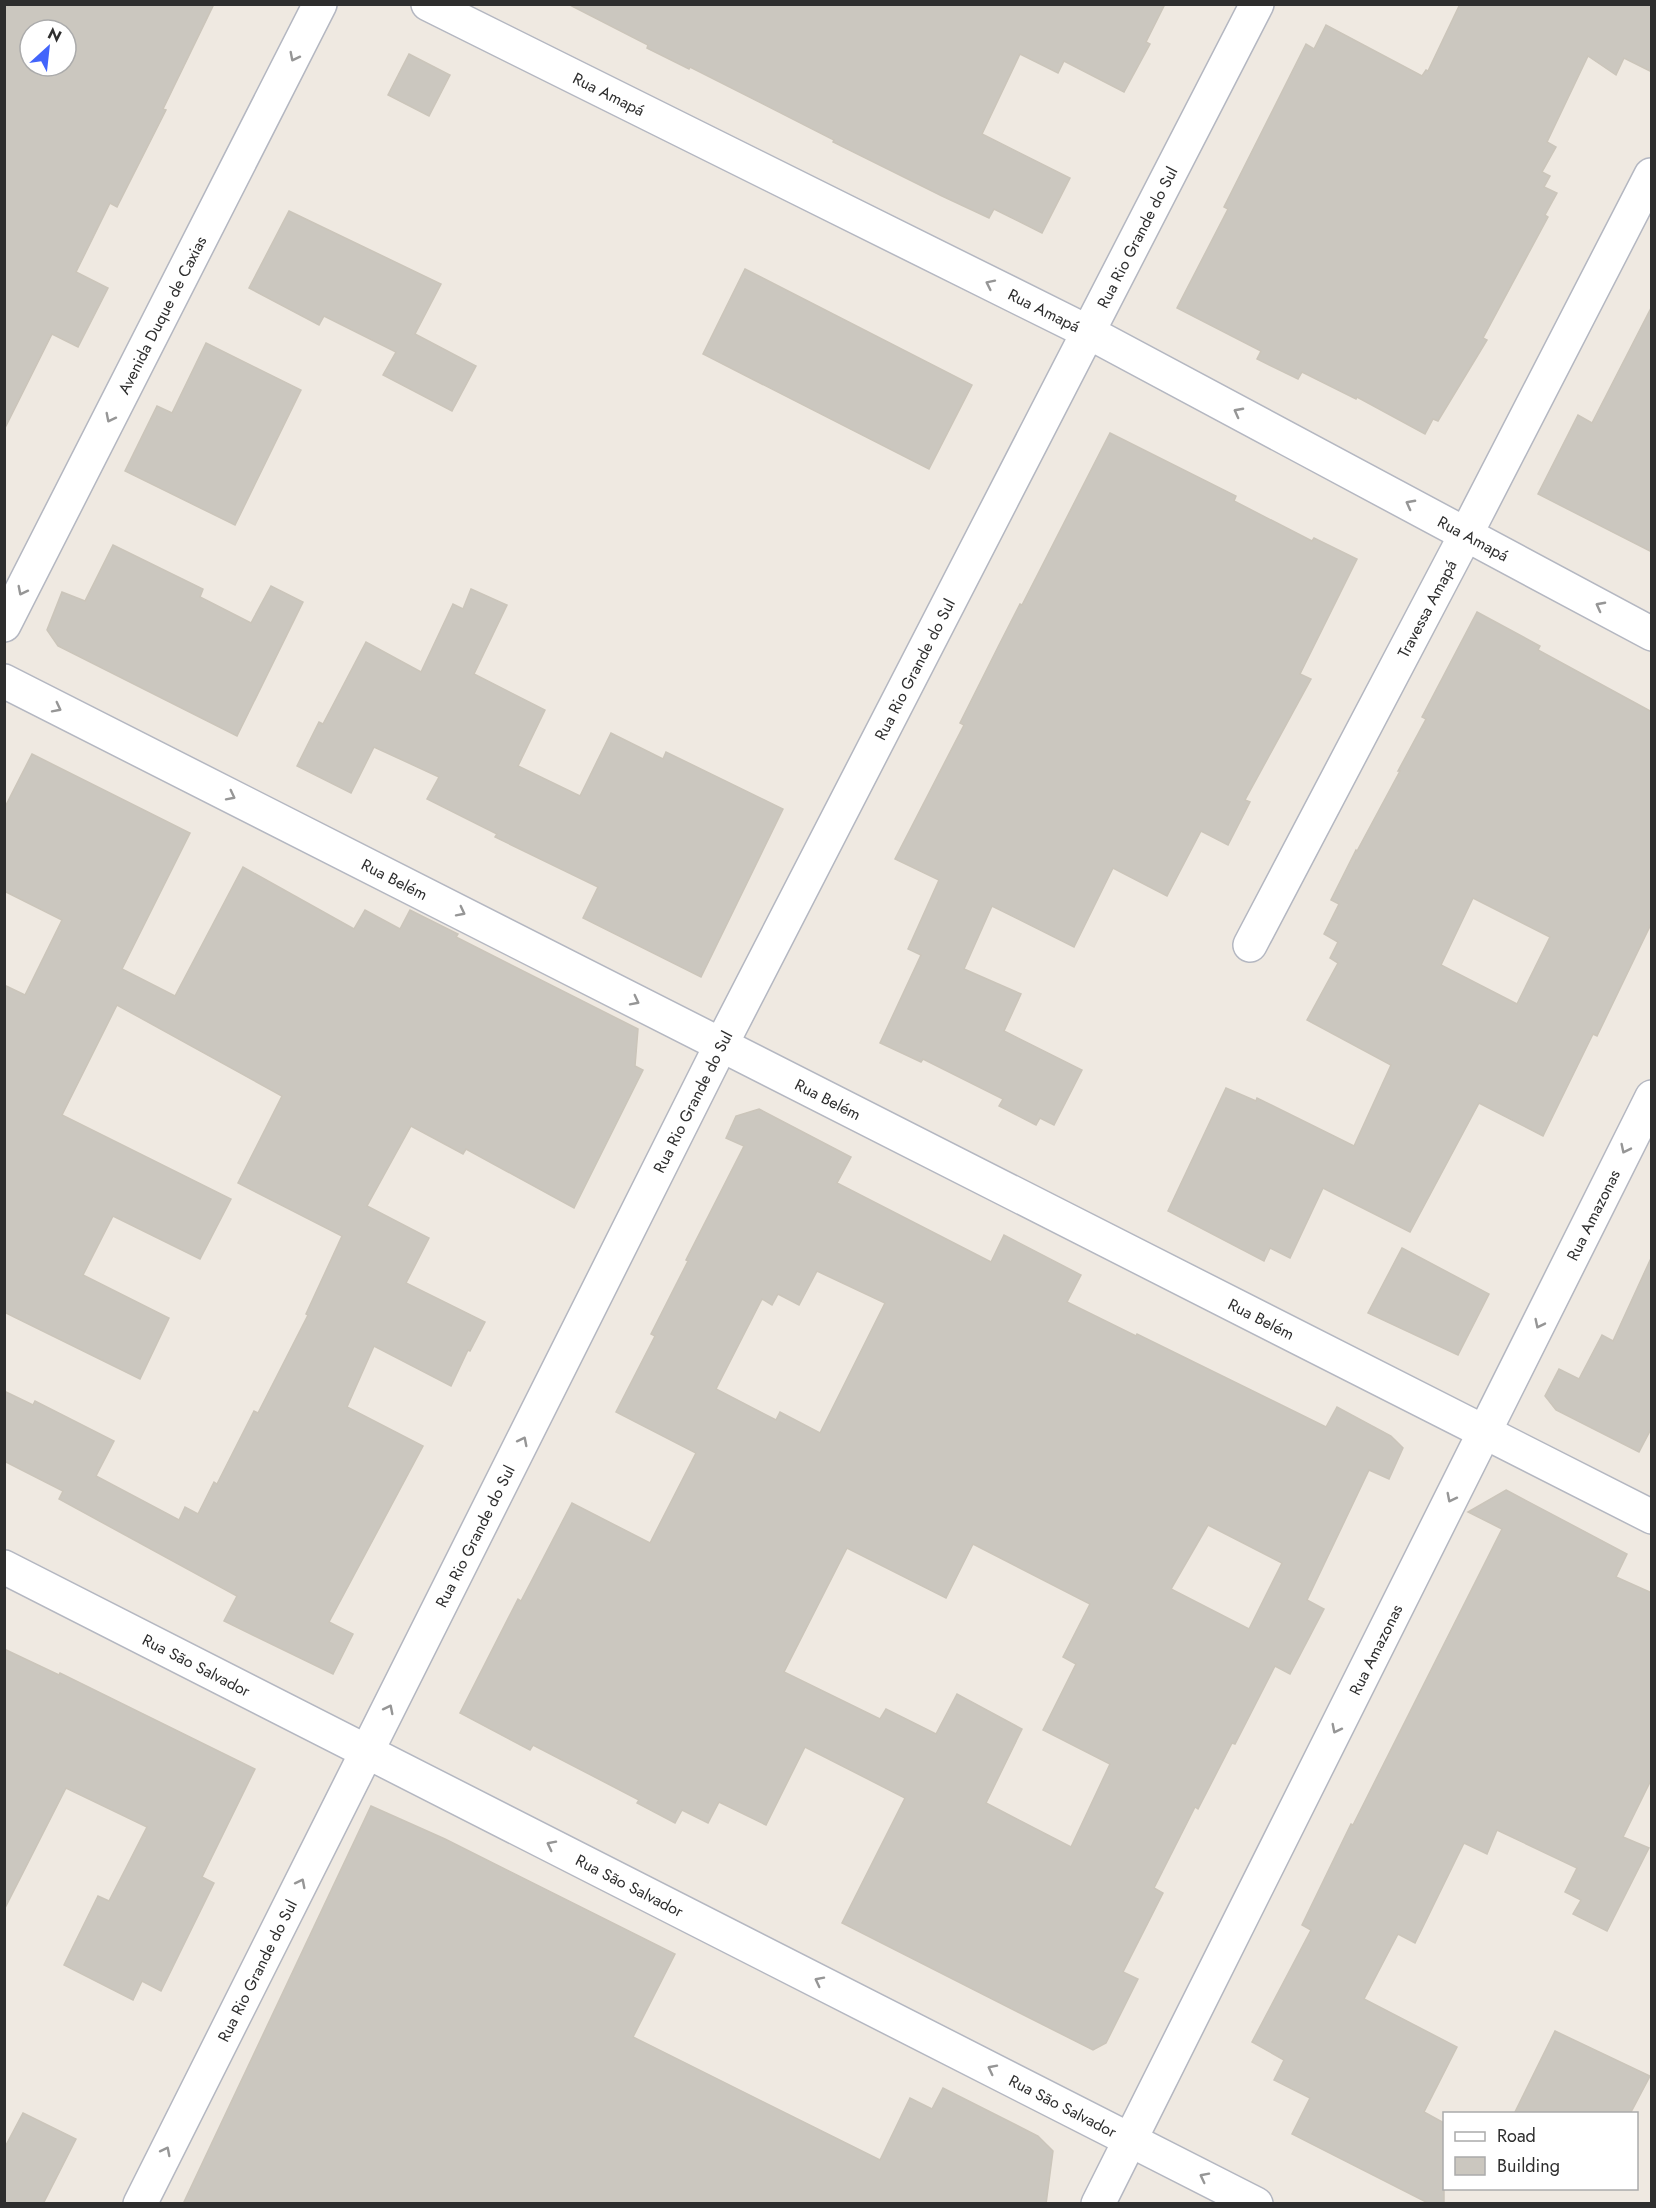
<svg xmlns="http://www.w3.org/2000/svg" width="1656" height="2208" viewBox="0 0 1656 2208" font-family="Jost,sans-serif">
  <rect width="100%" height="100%" fill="#efe9e1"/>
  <g fill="#cbc7bf" stroke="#cbc5ba" stroke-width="1.5" fill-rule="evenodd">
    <path d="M4 4H214L163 109 166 110 117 207 110 203 76 272 108 288 78 347 52 334 4 430ZM30 30H66V66H30Z"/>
    <path d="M568 4H1165L1146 42 1150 44 1124 92 1064 61 1058 73 1020 54 982 134 1070 178 1042 233 994 209 989 218 942 196 833 142 834 140 690 67 689 69 647 48 648 45Z"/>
    <path d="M1460 4H1652V72L1624 58 1616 75 1588 56 1547 142 1556 147 1542 172 1550 176 1544 187 1557 193 1545 215 1548 217 1483 338 1487 340 1438 421 1433 419 1425 434 1357 397 1356 399 1302 372 1298 379 1257 359 1261 351 1177 308 1228 209 1224 207 1306 44 1314 49 1326 25 1422 76 1426 70 1428 71Z"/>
    <path d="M409 54 450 75 429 116 388 95Z"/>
    <path d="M289 211 441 284 415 334 476 366 452 411 383 375 396 352 324 316 319 325 249 288Z"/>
    <path d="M745 269 972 385 929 469 703 354Z"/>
    <path d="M1652 306V552L1538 494 1578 415 1592 423Z"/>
    <path d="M206 343 301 390 235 525 125 471 157 406 172 413Z"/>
    <path d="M1110 433 1236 496 1234 501 1312 541 1314 538 1357 559 1300 674 1311 679 1245 800 1250 802 1228 845 1201 831 1167 896 1113 868 1074 947 992 906 964 969 1021 994 1004 1031 1082 1070 1054 1125 1040 1118 1036 1125 999 1106 1003 1099 923 1059 921 1062 880 1043 921 955 908 949 939 880 895 859 964 725 960 723 999 645 1020 604 1022 605Z"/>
    <path d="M113 545 203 589 200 597 251 623 271 586 303 602 237 736 58 646 47 630 62 592 85 601Z"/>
    <path d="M471 589 507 605 474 674 545 710 518 766 580 796 611 733 663 759 666 752 783 809 701 977 583 918 598 887 495 837 497 834 427 799 439 777 374 747 351 793 297 766 319 722 323 724 366 642 421 672 453 604 463 609Z"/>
    <path d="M1477 612 1540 646 1538 650 1652 712V922L1597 1036 1593 1034 1543 1136 1479 1103 1410 1232 1323 1188 1290 1258 1270 1248 1264 1261 1168 1211 1226 1088 1256 1101 1257 1098 1354 1146 1391 1065 1307 1020 1338 963 1330 958 1338 942 1324 934 1339 904 1331 900 1356 850 1357 851 1400 771H1398L1426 719 1422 717ZM1473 898 1550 937 1517 1004 1441 965Z"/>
    <path d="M32 754 190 833 122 969 175 996 243 867 354 929 365 910 400 929 410 910 458 934 456 937 638 1029 635 1066 643 1070 574 1208 466 1149 463 1154 411 1126 367 1206 429 1238 406 1283 485 1322 470 1351 468 1350 451 1386 374 1346 347 1407 423 1446 329 1622 353 1634 333 1674 224 1621 237 1596 59 1499 63 1491 4 1461V1391L33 1405 35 1401 114 1441 96 1476 179 1520 185 1507 198 1514 214 1482 217 1484 254 1411 258 1413 308 1315 306 1314 342 1236 238 1183 282 1096 117 1005 62 1115 231 1199 200 1259 113 1216 83 1275 169 1318 140 1379 4 1312V985L25 995 62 920 4 891V809Z"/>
    <path d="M759 1109 851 1157 837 1183 991 1262 1004 1235 1081 1275 1067 1302 1136 1336 1137 1334 1326 1427 1337 1407 1391 1436 1403 1448 1389 1479 1369 1470 1307 1600 1324 1609 1290 1674 1275 1666 1235 1744 1232 1743 1198 1809 1195 1807 1154 1888 1163 1893 1123 1972 1138 1979 1106 2043 1093 2050 842 1923 905 1798 805 1747 766 1825 719 1802 708 1823 682 1810 675 1823 637 1803 639 1800 533 1745 530 1750 460 1713 518 1599 521 1601 572 1503 650 1543 696 1453 616 1412 655 1336 651 1334 688 1261 686 1260 744 1146 726 1138 736 1116ZM817 1271 885 1303 820 1433 780 1412 776 1420 716 1389 762 1299 772 1305 778 1294 799 1305ZM1208 1525 1282 1563 1249 1629 1171 1589ZM973 1544 1090 1604 1063 1657 1076 1664 1043 1730 1110 1764 1071 1847 986 1803 1022 1729 957 1694 936 1734 886 1709 880 1719 784 1672 847 1548 946 1598Z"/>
    <path d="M1402 1248 1489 1294 1458 1355 1368 1313Z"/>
    <path d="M1652 1256V1427L1639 1452 1556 1410 1545 1396 1559 1369 1579 1379 1602 1335 1613 1341Z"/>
    <path d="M1506 1490 1627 1554 1616 1577 1652 1593V1778L1623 1837 1649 1848 1607 1931 1573 1914 1581 1900 1565 1892 1577 1868 1497 1830 1487 1854 1464 1843 1415 1943 1398 1934 1364 1999 1457 2047 1424 2112 1444 2123V2204H1430L1292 2134 1310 2098 1274 2080 1284 2060 1252 2042 1311 1930 1302 1925 1351 1824 1353 1825 1502 1529 1468 1512Z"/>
    <path d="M4 1649 59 1675 60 1673 255 1769 202 1877 214 1883 161 1991 142 1981 133 2000 64 1965 98 1896 109 1901 147 1827 66 1788 4 1910Z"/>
    <path d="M371 1806 445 1839 675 1954 633 2037 880 2160 910 2098 932 2109 943 2088 1038 2136 1053 2151 1046 2204H183Z"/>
    <path d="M1555 2031 1650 2076 1630 2114H1514Z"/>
    <path d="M23 2113 76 2139 43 2204H4V2149Z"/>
  </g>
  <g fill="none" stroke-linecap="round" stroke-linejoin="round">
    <g stroke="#b4b7c1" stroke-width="36">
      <g id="street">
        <path id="s1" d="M428 4 1088 332 1652 634"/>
        <path id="s2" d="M4 681 1652 1517"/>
        <path id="s3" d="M1250 945 1466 534 1651 175"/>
        <path id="s4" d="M4 1567 1256 2204"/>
        <path id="s5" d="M1098 2204 1652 1097"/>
      </g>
    </g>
    <g stroke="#b4b7c1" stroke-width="36">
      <g id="secondary">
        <path id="s6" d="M4 625 320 4"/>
        <path id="s7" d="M140 2204 721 1045 1257 4"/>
      </g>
    </g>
    <use href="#street" stroke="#fff" stroke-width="33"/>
    <use href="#secondary" stroke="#fff" stroke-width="33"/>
  </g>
  <defs><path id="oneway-chevron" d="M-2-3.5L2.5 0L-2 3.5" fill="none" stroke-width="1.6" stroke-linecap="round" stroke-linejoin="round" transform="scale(1.5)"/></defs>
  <g stroke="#969696">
    <use href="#oneway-chevron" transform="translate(294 57) rotate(117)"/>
    <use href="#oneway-chevron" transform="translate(990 284) rotate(-154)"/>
    <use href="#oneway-chevron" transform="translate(1238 412) rotate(-152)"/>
    <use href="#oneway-chevron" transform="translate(110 418) rotate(117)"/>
    <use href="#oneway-chevron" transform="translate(1410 504) rotate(-152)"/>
    <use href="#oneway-chevron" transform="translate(22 591) rotate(117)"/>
    <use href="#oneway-chevron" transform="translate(1600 606) rotate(-152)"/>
    <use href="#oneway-chevron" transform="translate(57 708) rotate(27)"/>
    <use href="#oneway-chevron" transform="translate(231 796) rotate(27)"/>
    <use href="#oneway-chevron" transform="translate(461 912) rotate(27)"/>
    <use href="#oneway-chevron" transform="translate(635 1001) rotate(27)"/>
    <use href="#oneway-chevron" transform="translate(1625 1149) rotate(116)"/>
    <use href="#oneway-chevron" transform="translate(1539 1324) rotate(116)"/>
    <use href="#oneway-chevron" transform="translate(523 1441) rotate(-63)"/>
    <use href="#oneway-chevron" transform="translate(1451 1498) rotate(117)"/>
    <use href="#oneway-chevron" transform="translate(389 1709) rotate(-63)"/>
    <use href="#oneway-chevron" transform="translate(1336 1729) rotate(117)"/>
    <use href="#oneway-chevron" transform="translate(551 1845) rotate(-153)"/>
    <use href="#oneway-chevron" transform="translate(301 1883) rotate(-63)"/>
    <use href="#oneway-chevron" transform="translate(819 1981) rotate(-153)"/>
    <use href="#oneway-chevron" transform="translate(992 2069) rotate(-153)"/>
    <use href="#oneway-chevron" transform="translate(166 2151) rotate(-63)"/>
    <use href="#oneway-chevron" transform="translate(1204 2177) rotate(-153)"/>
  </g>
  <g text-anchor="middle" stroke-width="4.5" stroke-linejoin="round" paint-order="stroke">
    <g font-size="16" fill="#2e2e2e" stroke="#fff">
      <text dy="6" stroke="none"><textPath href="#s1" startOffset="202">Rua Amapá</textPath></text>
      <text dy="6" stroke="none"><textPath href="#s7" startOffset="2205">Rua Rio Grande do Sul</textPath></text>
      <text dy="6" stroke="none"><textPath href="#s1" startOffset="688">Rua Amapá</textPath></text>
      <text dy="6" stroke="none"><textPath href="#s6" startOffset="348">Avenida Duque de Caxias</textPath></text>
      <text dy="6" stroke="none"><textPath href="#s1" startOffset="1174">Rua Amapá</textPath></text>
      <text dy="6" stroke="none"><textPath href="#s3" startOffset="380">Travessa Amapá</textPath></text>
      <text dy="6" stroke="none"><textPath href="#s7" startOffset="1719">Rua Rio Grande do Sul</textPath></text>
      <text dy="6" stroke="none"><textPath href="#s2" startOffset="438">Rua Belém</textPath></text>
      <text dy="6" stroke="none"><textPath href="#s2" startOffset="924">Rua Belém</textPath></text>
      <text dy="6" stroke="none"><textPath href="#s7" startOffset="1233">Rua Rio Grande do Sul</textPath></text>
      <text dy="6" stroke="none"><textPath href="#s5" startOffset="1106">Rua Amazonas</textPath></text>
      <text dy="6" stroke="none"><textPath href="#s2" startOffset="1410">Rua Belém</textPath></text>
      <text dy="6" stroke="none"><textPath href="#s7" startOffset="747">Rua Rio Grande do Sul</textPath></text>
      <text dy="6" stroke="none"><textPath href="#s5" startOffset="620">Rua Amazonas</textPath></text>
      <text dy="6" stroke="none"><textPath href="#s4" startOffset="216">Rua São Salvador</textPath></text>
      <text dy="6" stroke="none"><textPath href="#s4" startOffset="702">Rua São Salvador</textPath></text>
      <text dy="6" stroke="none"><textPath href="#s7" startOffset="261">Rua Rio Grande do Sul</textPath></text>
      <text dy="6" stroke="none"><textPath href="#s4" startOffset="1188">Rua São Salvador</textPath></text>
    </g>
  </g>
  <rect width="1656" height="2208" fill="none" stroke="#2e2e2e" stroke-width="12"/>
  <rect x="1443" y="2112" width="195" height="78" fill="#ffffff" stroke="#ababab" stroke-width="1.5"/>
  <rect x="1455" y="2132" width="30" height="9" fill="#ffffff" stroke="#ababab" stroke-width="1.5"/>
  <text x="1497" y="2142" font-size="18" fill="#2e2e2e">Road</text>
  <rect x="1455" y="2157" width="30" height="18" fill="#cbc7bf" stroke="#ababab" stroke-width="1.5"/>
  <text x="1497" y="2172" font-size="18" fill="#2e2e2e">Building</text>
  <g transform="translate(48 48) rotate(27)"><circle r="28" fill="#ffffff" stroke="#ababab" stroke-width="1.5"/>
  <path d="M0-4.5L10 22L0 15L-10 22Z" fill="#4264fb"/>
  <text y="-9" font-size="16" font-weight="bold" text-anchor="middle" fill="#2e2e2e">N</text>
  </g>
</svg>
